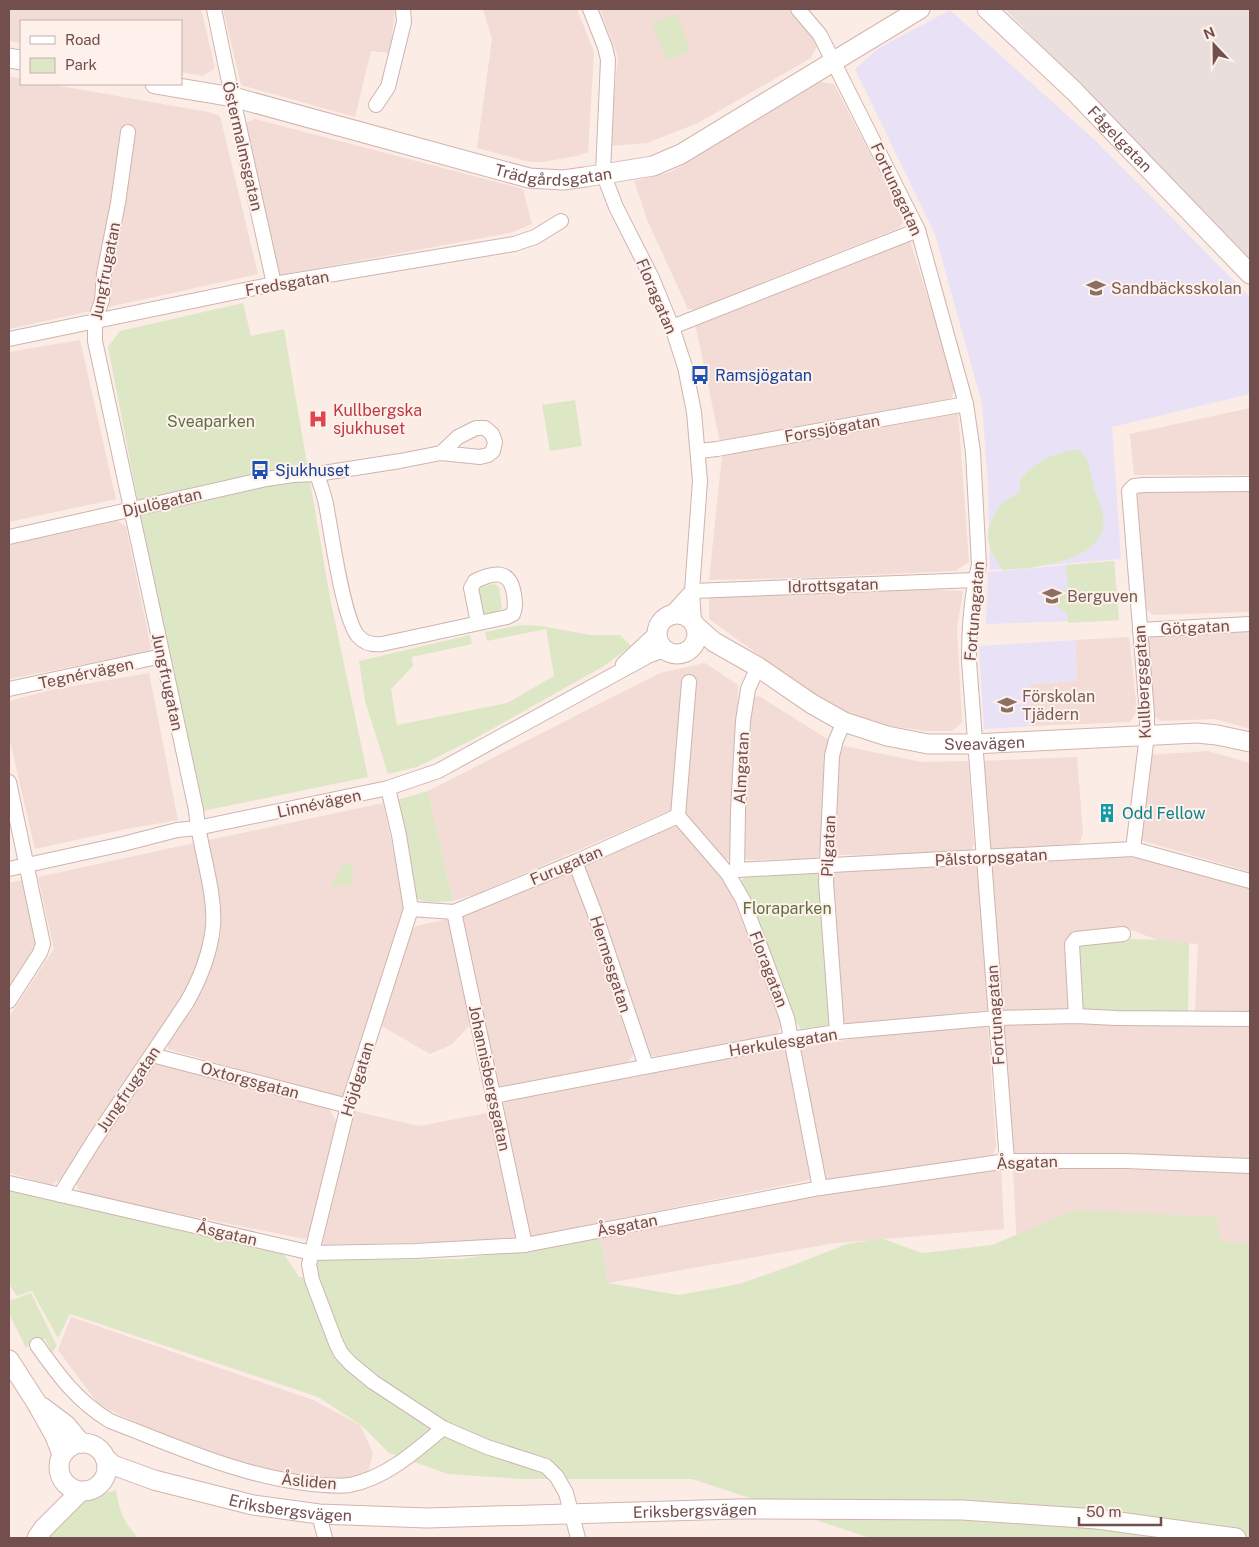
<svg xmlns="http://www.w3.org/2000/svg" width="1259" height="1547" viewBox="0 0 1259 1547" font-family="'Public Sans',sans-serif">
  <rect width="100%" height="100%" fill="#fbece6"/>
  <g fill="#f2dcd5">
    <path d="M9 9H201L215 68 203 76 181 72V21H21V43L9 41Z"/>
    <path d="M223 9H393L395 10 390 53 371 51 355 117 241 85Z"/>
    <path d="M483 9H577L594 52 588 152 577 156 542 162H530L477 148 492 39Z"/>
    <path d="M600 9H791L819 42 811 58 698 123 647 143 609 146 618 57Z"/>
    <path d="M9 76 21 79V84H49L208 112 220 116 258 274 9 329Z"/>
    <path d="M820 82 834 84 904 220 899 228 695 309H688L648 222 634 181 671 172Z"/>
    <path d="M255 119 523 189 532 224 510 233 275 276 246 130 247 122Z"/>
    <path d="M910 241 956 386 951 399 720 442 695 323Z"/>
    <path d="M80 340 116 499 9 522V352Z"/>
    <path d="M1250 408V475H1134L1130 434Z"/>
    <path d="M958 411 969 562 955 571 801 578 709 580 722 455Z"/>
    <path d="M1141 490H1250V612L1154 615 1145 609 1135 500Z"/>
    <path d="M118 521 126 527 151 648 146 652 9 679V545Z"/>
    <path d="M905 589 963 591 957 629 962 722 952 731H926L883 725 843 711 808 690 709 619V597Z"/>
    <path d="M1250 630V729L1215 719 1161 721 1152 714 1146 643 1153 634Z"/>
    <path d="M1129 637 1137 711 1130 722 1032 726 1030 684 1077 681 1075 640Z"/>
    <path d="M705 663 738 685 733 858 724 860 686 814 671 810 479 893 453 901 428 791 660 673Z"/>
    <path d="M149 673 178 820 121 830 35 849 9 737V701L51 690Z"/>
    <path d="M759 696 829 740 820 853 816 859 749 860 741 857 747 721 751 698Z"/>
    <path d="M839 745 921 762 968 761 974 843 969 853 838 855 831 853Z"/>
    <path d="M1208 751 1250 763V872L1140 840 1149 755Z"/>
    <path d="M1077 757 1083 833 1080 843 998 851 987 849 980 761Z"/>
    <path d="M383 803 404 900 402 915 348 1093 338 1098 168 1049 167 1040 201 992 221 935V906L204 841Z"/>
    <path d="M668 825 683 828 727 882 782 1024 777 1035 658 1056 647 1055 583 865Z"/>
    <path d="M194 843 205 898 206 938 192 981 60 1180 51 1185 9 1173V1017L54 949 38 877Z"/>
    <path d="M1137 855 1250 885V1014H1195L1198 944 1157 940 1129 929 1076 934 1072 1009 1001 1011 991 867 994 861Z"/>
    <path d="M971 864 977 868 989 1010 842 1026 831 871Z"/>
    <path d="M566 871 574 873 635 1052 628 1062 496 1088 461 915Z"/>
    <path d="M23 880 38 945 9 988V883Z"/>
    <path d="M448 919 471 1024 451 1045 430 1054 380 1025 410 931 416 926Z"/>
    <path d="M1084 1022 1250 1026V1161L1012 1156 1003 1025Z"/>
    <path d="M988 1025 996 1147 993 1156 823 1184 798 1048 875 1035Z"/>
    <path d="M785 1045 810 1180 528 1237 499 1101Z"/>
    <path d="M155 1061 328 1107 336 1121 313 1231 305 1239 81 1194 74 1180Z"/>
    <path d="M354 1111 419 1126 488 1113 519 1240 322 1245Z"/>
    <path d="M1001 1167 1004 1229 835 1243 608 1283 600 1236 816 1193Z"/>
    <path d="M1013 1168 1250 1171V1260L1017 1247Z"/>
    <path d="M71 1317 313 1400 360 1425 373 1453 368 1472 344 1479 310 1478 257 1468 154 1431 99 1405 58 1350Z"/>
  </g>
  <path fill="#e9dedc" d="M1005 9H1250V262Z"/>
  <g fill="#e9e2f7">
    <path d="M950 10 1097 142 1250 297V394L1112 427 1121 559 990 570 988 486 982 404 935 234 855 69 879 48Z"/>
    <path d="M1114 561 1119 620 986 624 988 572Z"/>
    <path d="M1075 640 1077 681 1030 684 1032 726 984 729 979 646Z"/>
  </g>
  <g fill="#dee7c5">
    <path d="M677 14 691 51 666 60 652 23Z"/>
    <path d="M243 303 251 336 284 329 330 598 368 777 198 812 108 347 120 331Z"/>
    <path d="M575 400 582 446 550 451 542 405Z"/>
    <path d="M1078 449C1081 452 1084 455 1086 458 1090 464 1092 483 1095 491 1099 502 1106 516 1103 528 1096 562 1031 569 1003 570 990 551 981 537 995 515 997 511 1000 505 1003 502 1009 498 1015 496 1020 491V480C1039 459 1051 454 1078 449Z"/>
    <path d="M1114 561 1119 620 1068 623 1067 613 1054 604V592L1068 589 1066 565Z"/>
    <path d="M494 584 499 587 502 608C497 613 490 615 483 614L476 591 478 587Z"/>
    <path d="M520 625 541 626 591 635H620L631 646 604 666 474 739 417 767 388 774 365 701 359 661 470 635 472 644 412 657 413 666 391 689 397 725 507 703 554 676 546 629 487 641 485 632Z"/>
    <path d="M428 791 453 901C441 901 422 906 414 895L397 800Z"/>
    <path d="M352 864 354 884 330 888 342 865Z"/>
    <path d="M818 872 829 1025 801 1029 792 1016 741 881 746 875Z"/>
    <path d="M1126 939 1157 940 1189 943 1188 1013 1081 1010 1078 942Z"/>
    <path d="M12 1190 282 1251 299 1277 315 1279 318 1260 462 1259 600 1236 608 1283 679 1295 739 1284 796 1264 847 1244 881 1238 922 1253 992 1245 1075 1210 1217 1217 1220 1241 1250 1244V1538H870L692 1479H520L448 1474 389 1453 361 1425 318 1397 70 1314 58 1338 32 1291 17 1296 9 1284V1191Z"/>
    <path d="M31 1293 57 1346 52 1352 45 1339 32 1340 26 1348 9 1313V1301Z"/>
    <path d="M116 1490C120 1514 123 1520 138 1538H47L83 1500Z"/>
  </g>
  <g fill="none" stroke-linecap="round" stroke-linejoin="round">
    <g stroke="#ceb4b0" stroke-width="16">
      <g id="street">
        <path d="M214 9 227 72 274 284"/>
        <path d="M590 9 605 47 608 60 603 173 616 207 652 278 672 327 685 367 694 412 700 481 692 591 694 622"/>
        <path d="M798 9 820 35 918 230 966 404 973 452 979 565C971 596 969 629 969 661L1007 1161"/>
        <path d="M376 105 388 87 404 22 403 9"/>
        <path d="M672 327 918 230"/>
        <path d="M9 339 274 284 514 244 535 237 561 221"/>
        <path d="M699 451 717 449 966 404"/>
        <path d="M317 474C320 484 324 494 326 504 331 530 343 619 358 636 364 643 373 645 382 644L507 617 513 614C516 607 515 602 514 594 510 569 494 572 475 581L471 588 478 623"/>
        <path d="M9 537 266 479 293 475 317 474 400 461 441 453 458 437 476 428H485L492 434 495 442 493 451 488 455 480 457 441 453"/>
        <path d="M692 591 975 580"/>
        <path d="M670 615 692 591"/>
        <path d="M1140 630 1250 624"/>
        <path d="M623 664 656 633"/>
        <path d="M689 682 678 816 728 874 743 900 787 1018 820 1188"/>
        <path d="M9 689 162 656"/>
        <path d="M9 782 43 944 40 953 9 1001"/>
        <path d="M388 788 399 835 411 909 349 1102 309 1264 312 1280 336 1343 341 1353 350 1363 373 1382 443 1428 487 1447 546 1466 557 1477 566 1493 578 1538"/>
        <path d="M1133 849 1147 735V714L1129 491 1134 486 1144 485 1250 484"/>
        <path d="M575 862 594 911 646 1066"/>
        <path d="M9 869 123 844 177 830 197 828 388 788 438 771 648 656 664 650"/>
        <path d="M737 870 738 811 743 721 748 689 758 667"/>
        <path d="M728 874 737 870 1133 849 1250 881"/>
        <path d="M411 909 454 912 575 862 678 816"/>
        <path d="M454 912 525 1245"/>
        <path d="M1076 1016 1072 944 1076 939 1123 934"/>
        <path d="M837 1032 826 882 832 756 836 740 844 722"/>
        <path d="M152 1055 348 1106"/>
        <path d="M493 1096 791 1039 837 1032 996 1018 1076 1016 1116 1018 1250 1019"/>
        <path d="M9 1183 312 1253 415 1251 525 1245 820 1188 1007 1161H1126L1250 1166"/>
        <path d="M60 1195 95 1139 187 1002C200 979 210 954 213 927 216 891 199 847 196 810L95 341V321L102 300 104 274 118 203 128 132"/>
        <path d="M37 1345C59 1376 77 1401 110 1421 176 1446 242 1477 312 1484 324 1485 338 1487 350 1485 386 1478 416 1451 443 1428"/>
        <path d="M319 1514 325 1538"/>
      </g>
    </g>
    <g stroke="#d3b4af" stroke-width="21">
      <g id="secondary">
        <path id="s1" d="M987 9 1074 91 1250 274"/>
        <path d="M9 58 21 60"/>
        <path id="s2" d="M155 84 233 97 529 178 563 180 585 177 653 166 681 154 920 9"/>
        <circle cx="677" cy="634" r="20"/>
        <path id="s3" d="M697 627 714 642 758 667 812 704 844 722 887 736 928 744H974L1197 733 1217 735 1250 742"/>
        <path d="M9 1360 36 1402 54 1434 62 1454"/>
        <path d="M42 1407 66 1425 81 1443"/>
        <circle cx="83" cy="1467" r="24"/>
        <path id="s4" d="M105 1458 113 1465 154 1480 253 1505 319 1514 427 1518 737 1509 962 1510 1097 1519 1236 1538"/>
        <path d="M37 1538 43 1529 80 1492"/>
      </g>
    </g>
    <use href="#street" stroke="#fff" stroke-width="14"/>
    <use href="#secondary" stroke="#fff" stroke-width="19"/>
  </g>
  <defs>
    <g id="school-bare" transform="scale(1.5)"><path d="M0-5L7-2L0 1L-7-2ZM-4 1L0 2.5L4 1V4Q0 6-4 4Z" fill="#8d6e63" stroke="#fef1ec" stroke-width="2.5" paint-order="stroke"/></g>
    <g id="bus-bare" transform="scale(1.5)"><path d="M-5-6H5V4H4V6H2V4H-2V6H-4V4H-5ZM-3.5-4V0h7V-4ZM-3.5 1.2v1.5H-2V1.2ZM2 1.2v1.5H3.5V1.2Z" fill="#1a4fb4" stroke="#fef1ec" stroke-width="2.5" paint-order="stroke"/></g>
    <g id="hospital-bare" transform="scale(1.5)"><path d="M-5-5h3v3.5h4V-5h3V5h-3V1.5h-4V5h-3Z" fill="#e0444e" stroke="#fef1ec" stroke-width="2.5" paint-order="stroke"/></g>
    <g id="building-bare" transform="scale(1.5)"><path d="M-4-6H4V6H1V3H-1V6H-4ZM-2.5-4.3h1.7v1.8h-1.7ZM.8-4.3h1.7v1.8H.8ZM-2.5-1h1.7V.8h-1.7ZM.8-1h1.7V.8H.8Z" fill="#0f9aa8" stroke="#fef1ec" stroke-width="2.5" paint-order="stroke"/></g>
  </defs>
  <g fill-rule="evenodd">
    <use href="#school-bare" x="1096" y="288"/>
    <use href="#bus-bare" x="700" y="375"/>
    <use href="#hospital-bare" x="318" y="419"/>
    <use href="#bus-bare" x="260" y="470"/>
    <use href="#school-bare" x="1052" y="596"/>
    <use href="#school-bare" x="1007" y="705"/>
    <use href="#building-bare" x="1107" y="813"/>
  </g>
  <g text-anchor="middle" stroke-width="4" stroke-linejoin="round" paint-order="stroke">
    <g font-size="16" fill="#724e4c" stroke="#fef1ec">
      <text dy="6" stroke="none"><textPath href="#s1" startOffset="186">Fågelgatan</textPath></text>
      <text transform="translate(243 146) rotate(77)" y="6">Östermalmsgatan</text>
      <text dy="6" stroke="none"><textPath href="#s2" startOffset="410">Trädgårdsgatan</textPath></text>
      <text transform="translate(897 189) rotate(65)" y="6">Fortunagatan</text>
      <text transform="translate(105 271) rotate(-79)" y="6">Jungfrugatan</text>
      <text transform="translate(287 283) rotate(-10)" y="6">Fredsgatan</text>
      <text transform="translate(657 296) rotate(67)" y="6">Floragatan</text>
      <text transform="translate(832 428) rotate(-10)" y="6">Forssjögatan</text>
      <text transform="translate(162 502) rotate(-13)" y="6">Djulögatan</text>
      <text transform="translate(833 585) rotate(-2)" y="6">Idrottsgatan</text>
      <text transform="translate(974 611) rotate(-85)" y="6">Fortunagatan</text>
      <text transform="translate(1195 627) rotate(-3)" y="6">Götgatan</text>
      <text transform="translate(86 673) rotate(-12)" y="6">Tegnérvägen</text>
      <text transform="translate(168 682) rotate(78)" y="6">Jungfrugatan</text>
      <text transform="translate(1142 682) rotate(-93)" y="6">Kullbergsgatan</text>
      <text dy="6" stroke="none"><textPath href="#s3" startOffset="319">Sveavägen</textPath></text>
      <text transform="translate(741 768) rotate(-87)" y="6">Almgatan</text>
      <text transform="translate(319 803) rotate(-12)" y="6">Linnévägen</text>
      <text transform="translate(828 846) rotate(-87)" y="6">Pilgatan</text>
      <text transform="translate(991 857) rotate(-3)" y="6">Pålstorpsgatan</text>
      <text transform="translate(566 865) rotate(-23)" y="6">Furugatan</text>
      <text transform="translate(611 964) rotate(72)" y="6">Hermesgatan</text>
      <text transform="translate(769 969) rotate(69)" y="6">Floragatan</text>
      <text transform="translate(995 1015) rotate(-94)" y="6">Fortunagatan</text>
      <text transform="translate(783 1042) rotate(-9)" y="6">Herkulesgatan</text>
      <text transform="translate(490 1078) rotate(78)" y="6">Johannisbergsgatan</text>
      <text transform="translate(357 1079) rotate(-73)" y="6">Höjdgatan</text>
      <text transform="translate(250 1080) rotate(15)" y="6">Oxtorgsgatan</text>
      <text transform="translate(128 1089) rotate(-56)" y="6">Jungfrugatan</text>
      <text transform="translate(1027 1162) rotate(-2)" y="6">Åsgatan</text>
      <text transform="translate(627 1225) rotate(-11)" y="6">Åsgatan</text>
      <text transform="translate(227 1233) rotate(13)" y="6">Åsgatan</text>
      <text transform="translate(309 1481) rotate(5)" y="6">Åsliden</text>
      <text dy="6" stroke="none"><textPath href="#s4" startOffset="194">Eriksbergsvägen</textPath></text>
      <text dy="6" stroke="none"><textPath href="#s4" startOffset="599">Eriksbergsvägen</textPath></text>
    </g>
    <g font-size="16" fill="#785e54" stroke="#fef1ec" text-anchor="start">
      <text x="1111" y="294">Sandbäcksskolan</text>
      <text x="1067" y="602">Berguven</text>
      <text x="1022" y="702">Förskolan<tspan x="1022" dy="18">Tjädern</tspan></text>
    </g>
    <g font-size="16" fill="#164399" stroke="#fef1ec" text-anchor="start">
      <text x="715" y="381">Ramsjögatan</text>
      <text x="275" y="476">Sjukhuset</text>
    </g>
    <g font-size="16" fill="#be3a42" stroke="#fef1ec" text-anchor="start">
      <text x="333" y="416">Kullbergska<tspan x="333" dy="18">sjukhuset</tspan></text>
    </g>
    <g font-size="16" fill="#5f7242" stroke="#fef1ec">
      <text x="211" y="427">Sveaparken</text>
      <text x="787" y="914">Floraparken</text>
    </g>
    <g font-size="16" fill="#0d838f" stroke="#fef1ec" text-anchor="start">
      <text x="1122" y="819">Odd Fellow</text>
    </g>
  </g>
  <rect width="1259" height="1547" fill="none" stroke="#724e4c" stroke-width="20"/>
  <rect x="20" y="20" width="162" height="65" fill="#fef1ec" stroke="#c6b0ac"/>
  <rect x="30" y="36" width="25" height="8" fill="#ffffff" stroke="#c6b0ac"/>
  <text x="65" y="45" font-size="15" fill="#724e4c">Road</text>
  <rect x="30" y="58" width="25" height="15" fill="#dee7c5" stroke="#c6b0ac"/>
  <text x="65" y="70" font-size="15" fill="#724e4c">Park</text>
  <g transform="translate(1214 45) rotate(338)" stroke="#fef1ec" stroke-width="4" paint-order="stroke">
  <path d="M0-4L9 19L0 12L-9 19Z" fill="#724e4c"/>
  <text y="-8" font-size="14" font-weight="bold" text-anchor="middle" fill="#724e4c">N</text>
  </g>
  <path d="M1079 1517v8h82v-8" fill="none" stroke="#724e4c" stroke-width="2.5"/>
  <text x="1086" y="1517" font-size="15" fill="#724e4c" stroke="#fef1ec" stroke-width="4" paint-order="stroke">50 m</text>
</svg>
